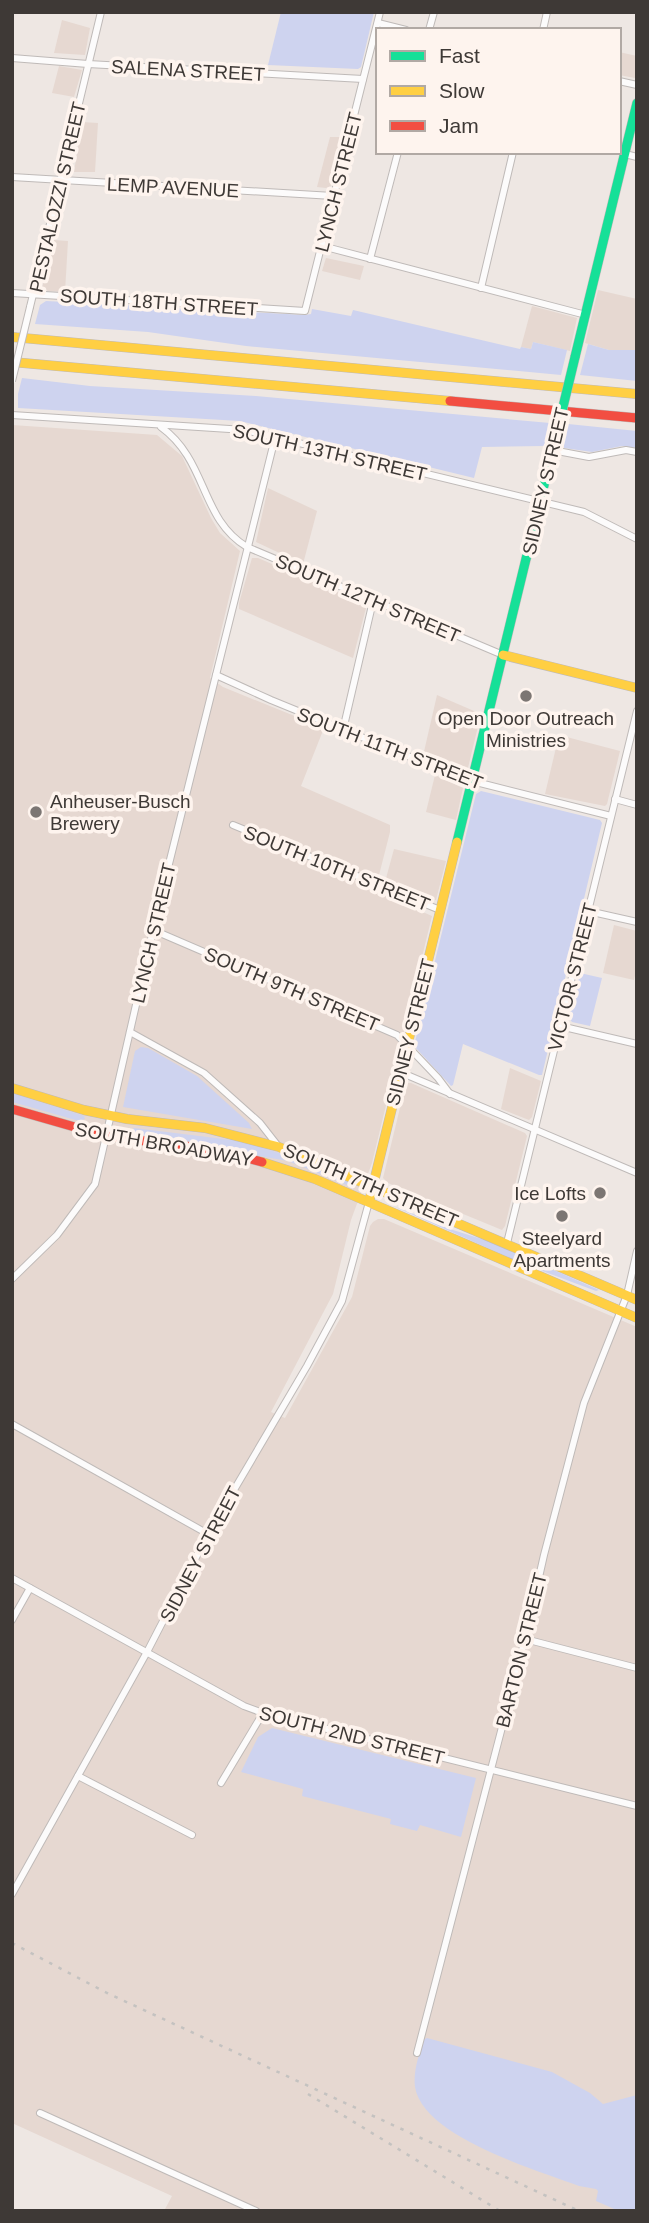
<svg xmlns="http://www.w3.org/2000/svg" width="649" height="2223" viewBox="0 0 649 2223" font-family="Arial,sans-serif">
  <rect width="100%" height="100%" fill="#eee7e3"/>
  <g fill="#e6d8d1">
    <path d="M62 20 90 28 85 55 54 53Z"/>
    <path d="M619 52 637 56 635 78 619 75Z"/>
    <path d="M59 66 82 70 74 97 52 93Z"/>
    <path d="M82 122 98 123 95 172H74Z"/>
    <path d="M330 137H344L331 186 326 188 317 187Z"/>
    <path d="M54 240 68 241 65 292 48 291 42 288Z"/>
    <path d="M326 258 364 266 360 280 322 271Z"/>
    <path d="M598 290 637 299V350H609L585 343Z"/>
    <path d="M532 306 577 318 570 351 533 342 531 349 521 347Z"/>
    <path d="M12 425 157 435 182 456 211 518 220 533 240 551 210 678 223 687 324 728 301 786 390 825V832L378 879 370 889 432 916 372 1163 351 1220 333 1294 271 1412 285 1418 352 1297 370 1226 373 1222 378 1219H384L637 1327V2211H164L172 2196 12 2123Z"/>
    <path d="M268 488 317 511 303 564 256 542Z"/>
    <path d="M252 558H258L363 603 366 608 353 658 239 609V603Z"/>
    <path d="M437 695 481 714 467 772 423 756Z"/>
    <path d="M559 735 620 751 607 804 605 806 545 794Z"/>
    <path d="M435 775 463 788 456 820 426 812Z"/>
    <path d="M394 849 446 861 436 900 430 901 385 882Z"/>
    <path d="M614 925 637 931V967L634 980 603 973Z"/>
    <path d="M510 1068 541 1081 532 1117 529 1120 501 1109Z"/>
    <path d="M406 1083H411L525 1133 527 1136 505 1226 502 1230 388 1183 383 1178Z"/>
  </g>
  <g fill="#ced3ef">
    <path d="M281 12H374L361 67 358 69 268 65Z"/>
    <path d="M46 301 305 315 311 314 312 309 351 316 353 310 520 349 521 347 531 349 533 342 567 350 561 375 246 346 148 332 35 324 40 305Z"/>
    <path d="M588 344 609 350H637V381L580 375Z"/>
    <path d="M22 378 90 386 256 396 550 423 544 446 482 447 474 478 240 421 18 408V394Z"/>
    <path d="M568 424 637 431V448L622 446 592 452 564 448 563 441Z"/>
    <path d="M481 791 600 820 602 823 542 1075H539L463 1044 453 1085 451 1086 414 1046 476 794Z"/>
    <path d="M580 973 602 978 590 1026 572 1022 569 1018Z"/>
    <path d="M141 1047 148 1048 197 1076 249 1123 252 1129 123 1107 135 1051Z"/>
    <path d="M12 1093 84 1116 85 1119 79 1121 12 1102Z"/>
    <path d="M134 1128 240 1141 292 1157 351 1182 352 1185 349 1186 288 1161 132 1134V1130Z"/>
    <path d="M391 1205 453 1230 488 1241 599 1290 596 1291 521 1263Z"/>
    <path d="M272 1728 476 1778 461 1837 420 1825 417 1831 390 1824 391 1819 302 1796 303 1789 241 1772 258 1737Z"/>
    <path d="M427 2038 552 2072 590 2093 603 2104 637 2095V2211H619L596 2201 598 2191 596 2189 579 2186C537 2170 423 2137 415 2087 413 2071 419 2056 423 2040Z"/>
  </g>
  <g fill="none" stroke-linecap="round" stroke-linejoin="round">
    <g stroke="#bfbab8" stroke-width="8">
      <g id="street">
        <path d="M378 23 406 30"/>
        <path d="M429 30 434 12"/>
        <path d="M543 30 547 12"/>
        <path d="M12 58 88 64 363 79"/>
        <path d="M619 81 637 85"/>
        <path d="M625 154 637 157"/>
        <path d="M12 177 333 196"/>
        <path d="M322 246 586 315"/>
        <path d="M370 259 398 152"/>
        <path d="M481 288 513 152"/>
        <path d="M12 293 305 311 380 12"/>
        <path d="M30 307 101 12"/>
        <path d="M12 415 245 430 584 512 637 539"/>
        <path d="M161 427C208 461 200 519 247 547L503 655"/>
        <path d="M552 450 589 457 626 450 637 452"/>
        <path d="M216 675 271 700 464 779 611 816"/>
        <path d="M343 730 373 601"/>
        <path d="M615 799 637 805"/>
        <path d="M233 825 440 910"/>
        <path d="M588 911 637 922"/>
        <path d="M153 930 397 1035 438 1078 450 1094"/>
        <path d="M560 1026 637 1044"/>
        <path d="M130 1032 204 1073 260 1123 278 1146"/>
        <path d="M400 1072 637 1173"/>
        <path d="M507 1243 637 711"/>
        <path d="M12 1279 57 1235 95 1184 160 900 275 438"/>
        <path d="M12 1424 208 1534"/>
        <path d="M12 1578 244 1706 263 1713 637 1806"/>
        <path d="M12 1620 30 1588"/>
        <path d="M525 1639 637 1668"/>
        <path d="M78 1776 192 1835"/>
        <path d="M221 1783 263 1713"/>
        <path d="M12 1894 147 1652 208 1534 307 1366 342 1301 369 1202"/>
        <path d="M417 2053 525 1639 544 1555 584 1403 627 1295 637 1251"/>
        <path d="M40 2113 256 2211"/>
      </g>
    </g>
    <g stroke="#bfbab8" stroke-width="10">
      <g id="fast">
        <path d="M575 357 637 103"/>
        <path d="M457 842 555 440"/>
      </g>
    </g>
    <g stroke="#bfbab8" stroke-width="10">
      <g id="slow">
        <path d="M12 337 637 394"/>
        <path d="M12 362 450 401"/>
        <path d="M503 655 637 688"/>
        <path d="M12 1088 84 1110 127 1119 205 1128 279 1147 637 1300"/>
        <path d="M262 1162 315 1179 637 1318"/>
        <path d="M369 1202 457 842"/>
      </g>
    </g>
    <g stroke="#bfbab8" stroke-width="10">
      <g id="jam">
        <path d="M450 401 637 418"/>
        <path d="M12 1109 106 1136 216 1150 262 1162"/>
      </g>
    </g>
    <use href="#street" stroke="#fcfbfb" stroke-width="6"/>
    <use href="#fast" stroke="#16e098" stroke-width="9"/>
    <use href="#slow" stroke="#ffcf43" stroke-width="9"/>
    <use href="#jam" stroke="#f24e42" stroke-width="9"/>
    <g stroke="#c4c2c0" stroke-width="2.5" stroke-dasharray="3.5 7" stroke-linecap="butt">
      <path d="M12 1943 107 1993 579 2211"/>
      <path d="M308 2094 500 2211"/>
    </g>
    <g stroke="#bfbab8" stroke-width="8" stroke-linecap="butt">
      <path id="street-bridge" d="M12 381 30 307"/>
    </g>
    <g stroke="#bfbab8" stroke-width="10" stroke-linecap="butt">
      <path id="fast-bridge" d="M555 440 575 357"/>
    </g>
    <use href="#street-bridge" stroke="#fcfbfb" stroke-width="6"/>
    <use href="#fast-bridge" stroke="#16e098" stroke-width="9"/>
  </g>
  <g fill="#7c7673" stroke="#fef4ee" stroke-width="2.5">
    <circle cx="526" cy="696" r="7"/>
    <circle cx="36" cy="812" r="7"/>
    <circle cx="600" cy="1193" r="7"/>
    <circle cx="562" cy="1216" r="7"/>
  </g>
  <g text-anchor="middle" stroke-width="7" stroke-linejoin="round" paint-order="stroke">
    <g font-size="19" fill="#3e3936" stroke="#fef4ee">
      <text transform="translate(188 70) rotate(3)" y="7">SALENA STREET</text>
      <text transform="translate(338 182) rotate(-76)" y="7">LYNCH STREET</text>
      <text transform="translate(173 187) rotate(3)" y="7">LEMP AVENUE</text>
      <text transform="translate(57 197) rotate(-77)" y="7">PESTALOZZI STREET</text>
      <text transform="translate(159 302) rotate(4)" y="7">SOUTH 18TH STREET</text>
      <text transform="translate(330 452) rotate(13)" y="7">SOUTH 13TH STREET</text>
      <text transform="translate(545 481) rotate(-77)" y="7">SIDNEY STREET</text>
      <text transform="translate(368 598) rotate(23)" y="7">SOUTH 12TH STREET</text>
      <text transform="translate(390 748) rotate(21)" y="7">SOUTH 11TH STREET</text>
      <text transform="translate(337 868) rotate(22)" y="7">SOUTH 10TH STREET</text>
      <text transform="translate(153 933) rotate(-77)" y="7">LYNCH STREET</text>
      <text transform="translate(572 977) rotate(-76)" y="7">VICTOR STREET</text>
      <text transform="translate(292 989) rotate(23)" y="7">SOUTH 9TH STREET</text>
      <text transform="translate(410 1032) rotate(-76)" y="7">SIDNEY STREET</text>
      <text transform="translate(164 1144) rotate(10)" y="7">SOUTH BROADWAY</text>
      <text transform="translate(371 1185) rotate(23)" y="7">SOUTH 7TH STREET</text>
      <text transform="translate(200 1554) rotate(-62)" y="7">SIDNEY STREET</text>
      <text transform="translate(521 1650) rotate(-76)" y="7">BARTON STREET</text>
      <text transform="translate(352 1735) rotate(14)" y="7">SOUTH 2ND STREET</text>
    </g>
    <g font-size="19" fill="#3e3936" stroke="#fef4ee">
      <text x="526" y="725">Open Door Outreach<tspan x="526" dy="22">Ministries</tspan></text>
      <text x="50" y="808" text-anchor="start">Anheuser-Busch<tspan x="50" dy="22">Brewery</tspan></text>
      <text x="586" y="1200" text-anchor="end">Ice Lofts</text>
      <text x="562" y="1245">Steelyard<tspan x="562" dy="22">Apartments</tspan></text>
    </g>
  </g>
  <rect width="649" height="2223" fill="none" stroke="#3e3936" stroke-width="28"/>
  <rect x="376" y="28" width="245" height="126" fill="#fef4ee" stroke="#b1a9a4" stroke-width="2"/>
  <rect x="390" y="51" width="35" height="10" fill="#16e098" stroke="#b1a9a4" stroke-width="2"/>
  <text x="439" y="63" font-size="21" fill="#3e3936">Fast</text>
  <rect x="390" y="86" width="35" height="10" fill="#ffcf43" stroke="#b1a9a4" stroke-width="2"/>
  <text x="439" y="98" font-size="21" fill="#3e3936">Slow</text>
  <rect x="390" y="121" width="35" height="10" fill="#f24e42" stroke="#b1a9a4" stroke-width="2"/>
  <text x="439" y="133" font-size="21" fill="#3e3936">Jam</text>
</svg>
